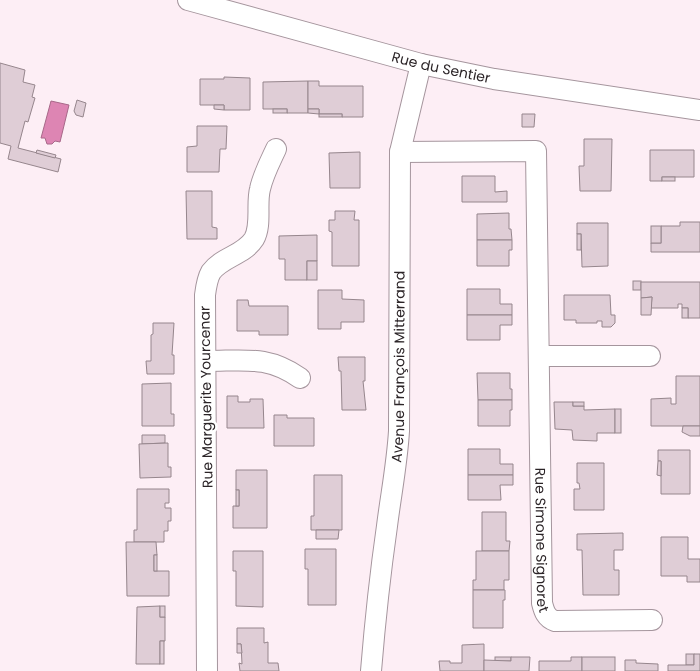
<svg xmlns="http://www.w3.org/2000/svg" width="700" height="671" viewBox="0 0 700 671" font-family="Poppins,sans-serif">
  <rect width="100%" height="100%" fill="#fdeef5"/>
  <path fill="#dd85b3" stroke="#a86889" d="M51 101 69 105 60 142 55 141 52 144H47L45 138H41Z"/>
  <g fill="#dfcdd6" stroke="#96868d">
    <path d="M0 63 25 70 23 82 35 85 32 97 35 98 28 122 25 121 18 148 61 159 58 172 8 159 11 146 0 143Z"/>
    <path d="M224 77 250 78V110H224V105H200V79H224Z"/>
    <path d="M308 81V113H287V109H263V82Z"/>
    <path d="M308 81H319V86H363V117H342V114H319V109H308Z"/>
    <path d="M77 100 86 103 83 117 76 115 74 111Z"/>
    <path d="M214 105H224V110L214 109Z"/>
    <rect x="273" y="109" width="14" height="4"/>
    <path d="M308 109H319V114L308 113Z"/>
    <rect x="319" y="114" width="23" height="3"/>
    <path d="M522 114H535L534 127H522Z"/>
    <path d="M197 126H227L226 149H220L219 172H187V147L197 146Z"/>
    <path d="M584 139H612L611 191H580L579 166H584Z"/>
    <path d="M37 150 56 155 55 158 36 153Z"/>
    <path d="M650 150H694V177H662V181H650Z"/>
    <path d="M360 152V188H330L329 153Z"/>
    <path d="M462 176H495V192L507 191V202H462Z"/>
    <rect x="662" y="177" width="13" height="4"/>
    <path d="M186 191H212V227L217 228V239H187Z"/>
    <path d="M335 211H355L354 220H359V266H332V232L329 231V220H335Z"/>
    <path d="M509 213V229H511L512 240H477V214Z"/>
    <path d="M680 222H700V252H651V243H661V226H680Z"/>
    <path d="M577 223H608V266L582 267 581 234H577Z"/>
    <rect x="651" y="226" width="10" height="17"/>
    <rect x="577" y="234" width="4" height="16"/>
    <path d="M317 235V261H307V280H285V259H279V236Z"/>
    <path d="M477 240H512V250H509V266H477Z"/>
    <rect x="307" y="261" width="10" height="19"/>
    <rect x="633" y="281" width="8" height="9"/>
    <path d="M641 282H700V318H688V308H682V304H678V308H651L652 297 641 298Z"/>
    <path d="M467 289H500V304H512V315H467Z"/>
    <path d="M318 290H342V299L364 300V322H341V329H318Z"/>
    <path d="M564 295H610L611 315H615V323L611 327H602V321H597V323H576V320H564Z"/>
    <path d="M652 297 651 315H641V298Z"/>
    <path d="M237 300H248L249 306H288V335H259V331H237Z"/>
    <rect x="682" y="308" width="6" height="10"/>
    <path d="M467 315H512V325H500V340H467Z"/>
    <path d="M153 323H174L172 355H174V374H147L146 361H151V335L153 334Z"/>
    <path d="M338 357H365V381H363L366 410H342L341 371H339Z"/>
    <path d="M477 373H510V389H512V400H478Z"/>
    <path d="M676 376H700V426H651V399L671 398V404H676Z"/>
    <path d="M171 383V414H174V426H142V384Z"/>
    <path d="M227 396H238V402H250V399H263L264 428H227Z"/>
    <path d="M478 400H512V410H510V426H478Z"/>
    <path d="M554 402H573V406H584V410L615 409V433H597V441L573 440 572 430 555 429Z"/>
    <rect x="573" y="402" width="11" height="4"/>
    <rect x="615" y="409" width="6" height="24"/>
    <path d="M274 415H287V418H314V446H274Z"/>
    <path d="M683 426H700V436H690L682 432Z"/>
    <path d="M142 435H165V443L142 444Z"/>
    <path d="M168 443V467H171V477L140 478 139 444Z"/>
    <path d="M468 449H500V464H513V475H468Z"/>
    <path d="M658 450H690V494H661V461H658Z"/>
    <path d="M658 461H661V476L657 475Z"/>
    <path d="M577 463H604V510H574V489H580L579 483H577Z"/>
    <path d="M236 470H267V528H233V506H239V490H236Z"/>
    <path d="M314 475H342V530H311V516H314Z"/>
    <path d="M468 475H513V485H500L501 500H468Z"/>
    <path d="M137 489H169V503H165V508H171V521H168V531H164V542H134V530H137Z"/>
    <rect x="236" y="490" width="3" height="16"/>
    <path d="M482 512H506V541H510L509 551H482Z"/>
    <path d="M316 530H339L338 539H316Z"/>
    <path d="M623 533V550H614V570H619V595H583L582 550H577V534Z"/>
    <path d="M661 537H688V559H700V582H687V576H661Z"/>
    <path d="M126 542H156L157 555H154V571H169V596H127Z"/>
    <path d="M305 549H336V605H308V569H305Z"/>
    <path d="M233 551H263V607L236 606V571H233Z"/>
    <path d="M476 551H509V580H504V590H473V580H476Z"/>
    <rect x="154" y="555" width="3" height="16"/>
    <path d="M473 590H505V600H503V628H473Z"/>
    <path d="M160 606V617H165V641H160V664H136L137 607Z"/>
    <rect x="160" y="606" width="5" height="11"/>
    <path d="M237 628H264V643L268 642V663H278L279 671H240L239 663 242 664 241 644H237Z"/>
    <rect x="160" y="641" width="4" height="23"/>
    <path d="M237 644H241L242 653H237Z"/>
    <path d="M484 644V671H440L439 661H450V663H462V645Z"/>
    <rect x="686" y="654" width="8" height="11"/>
    <path d="M694 654H700V671H668V665H694Z"/>
    <rect x="495" y="657" width="16" height="4"/>
    <path d="M511 657H530L529 671H484V660L511 661Z"/>
    <path d="M571 657H582V671H539V661H571Z"/>
    <rect x="582" y="657" width="33" height="14"/>
    <path d="M625 660H636V663L658 664V671H625Z"/>
  </g>
  <g fill="none" stroke-linecap="round" stroke-linejoin="round">
    <g stroke="#a5959d" stroke-width="22">
      <g id="minor">
        <path id="s1" d="M188 0 421 64 494 79 700 110"/>
        <path id="s2" d="M400 152 536 151 542 603C544 611 546 618 555 621L652 620"/>
        <path d="M539 356H650"/>
        <path d="M206 361C245 361 267 355 300 378"/>
        <path d="M207 671 205 295C206 287 207 279 211 272 222 257 244 255 254 239 262 225 256 204 260 189 263 175 270 162 276 149"/>
        <path id="s3" d="M371 671C375 622 380 575 387 526 391 494 397 464 399 431L400 152 421 64"/>
      </g>
    </g>
    <use href="#minor" stroke="#fff" stroke-width="20"/>
  </g>
  <g text-anchor="middle" stroke-width="5" stroke-linejoin="round" paint-order="stroke">
    <g font-size="14" fill="#2b2427" stroke="#fff">
      <text dy="5" stroke="none"><textPath href="#s1" startOffset="262">Rue du Sentier</textPath></text>
      <text dy="5" stroke="none"><textPath href="#s3" startOffset="306">Avenue François Mitterrand</textPath></text>
      <text transform="translate(206 397) rotate(-91)" y="5">Rue Marguerite Yourcenar</text>
      <text dy="5" stroke="none"><textPath href="#s2" startOffset="525">Rue Simone Signoret</textPath></text>
    </g>
  </g>
</svg>
